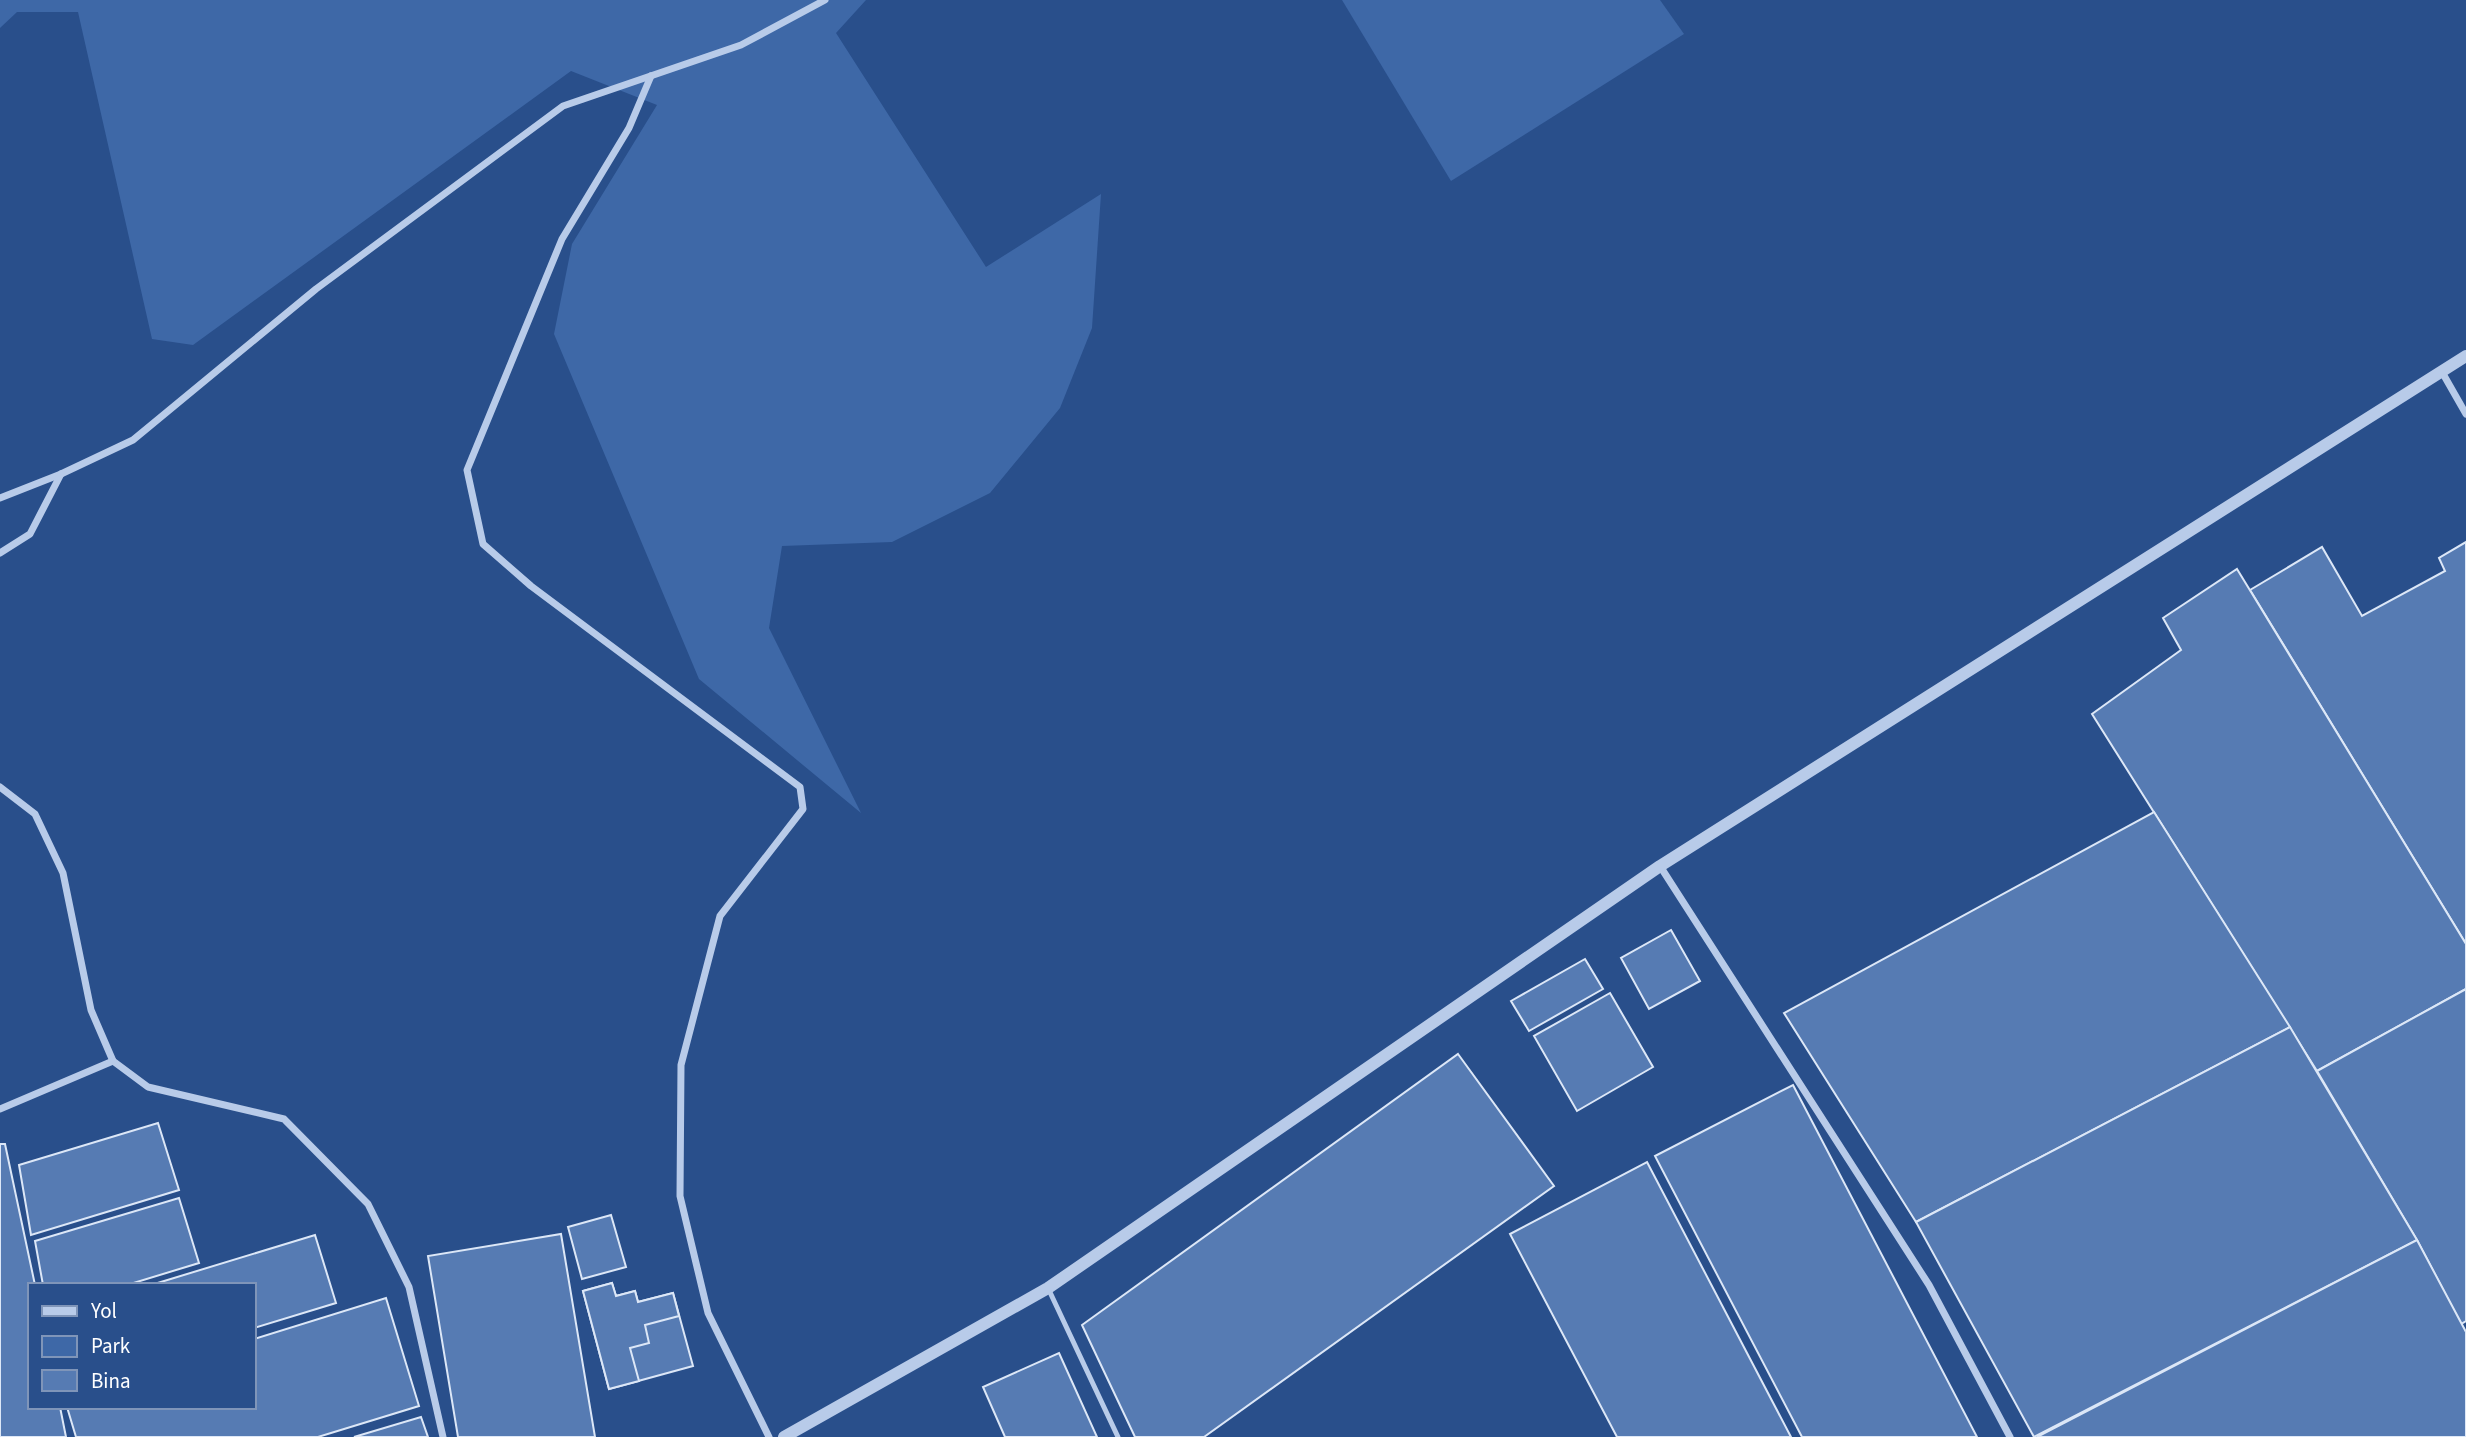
<svg xmlns="http://www.w3.org/2000/svg" width="2466" height="1437" viewBox="0 0 2466 1437" font-family="'Source Sans 3',sans-serif">
  <rect width="100%" height="100%" fill="#294f8b"/>
  <g fill="#3e68a7">
    <path d="M0 0H866L836 33 986 267 1101 194 1092 328 1060 408 990 493 892 542 782 546 769 628 861 813 699 679 554 334 572 244 657 105 571 71 193 345 152 339 78 12H17L0 28Z"/>
    <path d="M1342 0H1660L1684 34 1451 181Z"/>
  </g>
  <g fill="#567bb3" stroke="#dce7f7" stroke-width="2">
    <path d="M2466 542V944L2250 590 2322 547 2362 616 2445 571 2439 558Z"/>
    <path d="M2237 569 2466 944V989L2317 1071 2092 714 2181 650 2163 618Z"/>
    <path d="M2154 812 2290 1027 1916 1222 1784 1013Z"/>
    <path d="M1671 930 1700 981 1649 1009 1621 958Z"/>
    <path d="M1585 959 1603 989 1529 1031 1511 1001Z"/>
    <path d="M2466 989V1321L2461 1324 2417 1240 2317 1071Z"/>
    <path d="M1610 993 1653 1067 1577 1111 1534 1036Z"/>
    <path d="M2290 1027 2417 1240 2034 1437 1916 1222Z"/>
    <path d="M1458 1054 1554 1186 1204 1437H1135L1082 1325Z"/>
    <path d="M1793 1085 1977 1437H1802L1655 1156Z"/>
    <path d="M158 1123 179 1190 31 1235 19 1165Z"/>
    <path d="M0 1144H5L35 1285H30V1407H60L66 1437H0Z"/>
    <path d="M1647 1162 1791 1437H1617L1510 1234Z"/>
    <path d="M179 1198 199 1263 127 1285H43L35 1241Z"/>
    <path d="M611 1215 626 1267 582 1279 568 1227Z"/>
    <path d="M561 1234 595 1437H458L428 1256Z"/>
    <path d="M315 1235 336 1303 254 1328V1285H151Z"/>
    <path d="M2417 1240 2466 1332V1437H2037Z"/>
    <path d="M612 1283 616 1296 635 1291 638 1302 673 1293 693 1366 609 1389 583 1291Z"/>
    <path d="M612 1283 616 1296 635 1291 638 1302 673 1293 679 1316 645 1325 649 1343 630 1348 639 1381 609 1389 583 1291Z"/>
    <path d="M386 1298 419 1406 318 1437H76L67 1407H254V1339Z"/>
    <path d="M1059 1353 1097 1437H1005L983 1387Z"/>
    <path d="M421 1417 428 1437H354Z"/>
  </g>
  <g fill="none" stroke-linecap="round" stroke-linejoin="round">
    <path stroke="#b8cbe9" stroke-width="5" d="M1048 1288 1118 1437"/>
    <g stroke="#b8cbe9" stroke-width="7">
      <path d="M651 76 629 128 562 239 467 470 483 544 531 586 800 787 803 809 720 916 681 1065 680 1196 708 1313 769 1437"/>
      <path d="M2442 372 2466 414"/>
      <path d="M0 498 61 474 133 440 316 289 563 106 741 45 825 0"/>
      <path d="M0 553 30 534 61 474"/>
      <path d="M0 787 35 814 63 873 91 1010 113 1061 148 1087 284 1119 368 1204 409 1287 443 1437"/>
      <path d="M1660 866 1929 1285 2010 1437"/>
      <path d="M0 1109 113 1061"/>
    </g>
    <path stroke="#b8cbe9" stroke-width="12" d="M784 1437 1048 1288 1660 866 2466 356"/>
  </g>
  <rect x="28" y="1283" width="228" height="126" fill="#294f8b" stroke="#7f95b9" stroke-width="2"/>
  <rect x="42" y="1306" width="35" height="10" fill="#b8cbe9" stroke="#7f95b9" stroke-width="2"/>
  <text x="91" y="1318" font-size="21" fill="#ffffff">Yol</text>
  <rect x="42" y="1336" width="35" height="21" fill="#3e68a7" stroke="#7f95b9" stroke-width="2"/>
  <text x="91" y="1353" font-size="21" fill="#ffffff">Park</text>
  <rect x="42" y="1370" width="35" height="21" fill="#567bb3" stroke="#7f95b9" stroke-width="2"/>
  <text x="91" y="1388" font-size="21" fill="#ffffff">Bina</text>
</svg>
